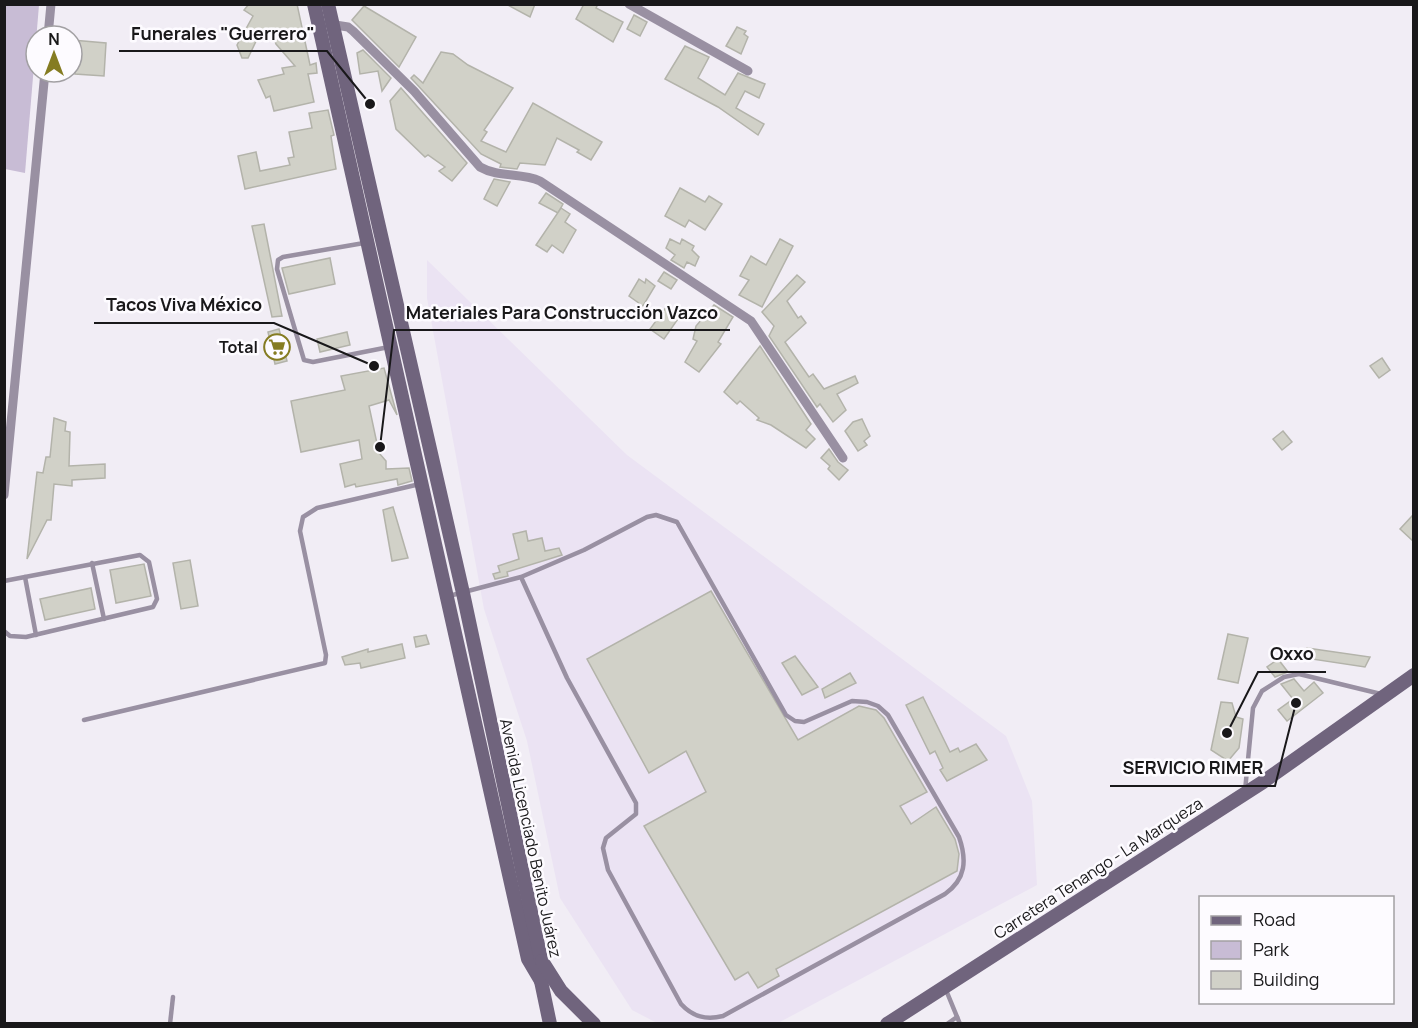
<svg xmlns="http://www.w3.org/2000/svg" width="1418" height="1028" viewBox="0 0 1418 1028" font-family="Manrope,sans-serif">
  <rect width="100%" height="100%" fill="#f1edf5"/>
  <path fill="#ebe3f3" d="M427 260 627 455 1006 736 1032 801 1037 885 778 1023H657L632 1010 560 898 527 741 484 609 427 298Z"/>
  <path fill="#c8bcd5" d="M5 4 39 5 25 173 5 169Z"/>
  <g fill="#d1d1c8" stroke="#b3b3aa" stroke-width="1.5">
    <path d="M249 4H297L310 65 316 63 317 73 308 74 314 102 274 111 270 96 266 98 258 80 284 74 282 68 295 66 276 44 272 33 259 35 248 58H242L237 45 253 16 244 10Z"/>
    <path d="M506 4H535L530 17Z"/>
    <path d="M584 4H598L596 8 623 22 613 42 576 19Z"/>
    <path d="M364 6 416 37 399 67 352 20Z"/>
    <path d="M634 15 647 22 640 36 627 29Z"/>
    <path d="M737 27 746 31 744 34 748 37 741 54 726 46Z"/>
    <path d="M72 40 106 43 104 76 75 74 76 52 72 50Z"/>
    <path d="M685 46 709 57 698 78 725 95 738 73 765 84 759 98 745 91 736 108 764 124 758 135 718 107 665 79Z"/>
    <path d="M363 50 391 78 382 91 378 71 360 74 357 53Z"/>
    <path d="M441 52 453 54 468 65 513 88 484 130 487 132 481 141 506 152 533 103 602 142 591 160 577 152 579 150 557 138 545 165 520 163 517 169 500 167 501 164 481 154 411 78 414 75 423 83Z"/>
    <path d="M401 88 467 163 452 181 439 171 445 167 428 155 425 157 396 129 390 101Z"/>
    <path d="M328 110 334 135 331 136 336 169 245 189 238 156 256 152 260 171 290 165 288 158 294 157 289 132 312 128 309 113Z"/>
    <path d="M494 179 510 182 497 206 484 199Z"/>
    <path d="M680 188 705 202 709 196 722 204 705 230 689 220 685 227 665 216Z"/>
    <path d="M546 193 563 204 558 213 539 203Z"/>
    <path d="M561 208 570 214 565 222 576 230 563 253 552 245 547 252 536 245Z"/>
    <path d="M264 224 282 316 272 317 252 226Z"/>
    <path d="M670 239 680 244 682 239 694 246 692 250 699 257 695 266 687 262 684 268 671 260 675 255 666 248Z"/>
    <path d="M780 239 793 246 762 307 739 295 749 280 740 276 751 256 766 265Z"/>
    <path d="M330 258 335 284 289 294 282 268Z"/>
    <path d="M664 272 677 280 671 289 658 281Z"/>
    <path d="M797 275 805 282 787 301 798 318 801 316 806 323 785 342 809 377 813 374 824 389 855 376 858 383 837 394 846 410 833 422 820 404 817 407 769 336 774 326 762 312Z"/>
    <path d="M639 279 645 283 646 279 655 286 643 306 629 296Z"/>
    <path d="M714 305 733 317 718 342 721 344 699 372 685 362 697 341 693 339 696 326Z"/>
    <path d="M667 306 680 316 664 339 650 329Z"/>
    <path d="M279 329 287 361 275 364 268 332Z"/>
    <path d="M347 332 350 345 320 352 317 339Z"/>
    <path d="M760 346 811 424 806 430 815 439 806 448 771 425 757 420 759 418 740 401 737 404 724 392Z"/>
    <path d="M1382 358 1390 370 1379 378 1370 366Z"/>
    <path d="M384 368 397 415 389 400 369 406 379 453 386 461V469L409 468 412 481 398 485 397 479 356 487 355 484 345 487 340 464 362 459 359 440 301 452 291 401 345 390 341 376Z"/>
    <path d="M54 418 66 422 65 431 70 432 69 466 105 464V478L72 480V486L54 484 51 520H47L27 559 37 472 43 473 46 457H50Z"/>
    <path d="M862 419 870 436 864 441 867 445 858 451 845 431 853 422Z"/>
    <path d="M1283 431 1292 442 1282 450 1273 439Z"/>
    <path d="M829 449 838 462 848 470 839 480 828 469 830 466 821 458Z"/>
    <path d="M393 507 408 558 392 561 383 510Z"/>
    <path d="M1413 515V541L1400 529Z"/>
    <path d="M526 531 528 541 542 538 545 551 559 548 562 555 507 572 508 576 495 579 493 574 500 572 498 566 519 559 513 534Z"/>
    <path d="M190 560 198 606 181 609 173 563Z"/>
    <path d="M144 564 151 596 116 603 110 570Z"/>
    <path d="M91 588 95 609 45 620 40 599Z"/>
    <path d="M711 591 798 740 859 706 876 710 884 718 927 792 900 806 911 824 936 807 955 839 959 854 957 871 776 969 779 976 758 988 748 972 735 980 644 826 706 792 686 751 649 773 587 659Z"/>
    <path d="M1228 634 1248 638 1238 683 1218 679Z"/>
    <path d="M426 635 429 644 416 647 414 637Z"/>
    <path d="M402 644 405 658 361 668 360 663 345 665 342 657 368 649V652Z"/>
    <path d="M1307 648 1370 657 1365 667 1305 658Z"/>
    <path d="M795 656 818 687 802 695 782 663Z"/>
    <path d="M1278 659 1288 672 1275 677 1267 667Z"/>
    <path d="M850 673 856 683 825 698 822 689Z"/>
    <path d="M1294 679 1304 691 1314 682 1323 693 1287 721 1278 710 1293 699 1281 684Z"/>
    <path d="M923 697 950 752 958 748 960 752 976 744 987 760 947 781 940 770 943 768 935 751 930 754 906 705Z"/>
    <path d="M1221 702 1232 703 1236 717 1243 719 1239 748 1228 761 1211 750Z"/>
  </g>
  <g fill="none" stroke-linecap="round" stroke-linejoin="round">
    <g stroke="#9990a2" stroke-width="4.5">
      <path d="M364 243 283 257 278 260 277 269 304 360 313 362 389 347"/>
      <path d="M92 563 104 619"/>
      <path d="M25 577 36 635"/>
      <path d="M4 581 140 555 149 562 157 599 153 607 26 637 10 636 4 631"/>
      <path d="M449 596 521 577 584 550 647 517 656 515 677 522 786 715 795 721 804 722 852 701 867 702 878 706 888 715 959 837C967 860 966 879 945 894L723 1016C706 1020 693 1017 681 1004L608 870 603 848 606 838 636 814V803L567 678 521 577"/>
      <path d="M84 720 325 663 326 655 300 531 303 517 317 508 420 484"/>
      <path d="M1245 791 1253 708 1262 691 1284 677 1299 674 1381 694"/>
      <path d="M946 990 960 1024"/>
      <path d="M170 1024 173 997"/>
      <path d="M947 1024 957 1017"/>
    </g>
    <g stroke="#9990a2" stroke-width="9">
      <path d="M629 4 748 71"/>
      <path d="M329 24 348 27 353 31 414 91 480 167C499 178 521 172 540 181L751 321 843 458"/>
      <path d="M48 36 51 4"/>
      <path d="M4 495 45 72"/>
    </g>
    <g stroke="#70647d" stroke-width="14">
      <path d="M314 4 528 959 541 981"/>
      <path d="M328 4 463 593 541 959V981L550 1024"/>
      <path d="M542 961 561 991 594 1024"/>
      <path d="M887 1024 1263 782 1414 675"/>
    </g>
  </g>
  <defs>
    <g id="supermarket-ring" transform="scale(1.35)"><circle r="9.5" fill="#fdfbff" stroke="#857c22" stroke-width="1.5"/><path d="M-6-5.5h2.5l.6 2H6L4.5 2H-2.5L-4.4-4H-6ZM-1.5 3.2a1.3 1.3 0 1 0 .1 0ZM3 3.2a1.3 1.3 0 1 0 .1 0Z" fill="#857c22"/></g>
  </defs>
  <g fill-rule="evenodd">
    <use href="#supermarket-ring" x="277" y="347"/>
  </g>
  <g text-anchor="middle" stroke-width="5" stroke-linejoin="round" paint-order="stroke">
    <g font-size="16" font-weight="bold" fill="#19181a" stroke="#fdfbff" text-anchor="end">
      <text x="258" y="353">Total</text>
    </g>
    <g font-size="16" fill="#19181a" stroke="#fdfbff">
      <text transform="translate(531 838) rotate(78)" y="6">Avenida Licenciado Benito Juárez</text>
      <text transform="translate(1098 868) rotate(-33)" y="6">Carretera Tenango - La Marqueza</text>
    </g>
  </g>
  <path fill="none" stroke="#19181a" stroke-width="2" d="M370 104L327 51H119M374 366L274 323H94M380 447L394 330H730M1227 733L1258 672H1326M1296 703L1275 786H1110"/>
  <g fill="#19181a" stroke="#fdfbff" stroke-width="2">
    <circle cx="370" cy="104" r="6"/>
    <circle cx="374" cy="366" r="6"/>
    <circle cx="380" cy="447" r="6"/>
    <circle cx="1227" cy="733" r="6"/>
    <circle cx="1296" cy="703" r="6"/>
  </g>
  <g font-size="18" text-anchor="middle" font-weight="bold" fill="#19181a" stroke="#fdfbff" stroke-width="5" stroke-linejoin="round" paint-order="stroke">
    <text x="223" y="40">Funerales "Guerrero"</text>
    <text x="184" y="311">Tacos Viva México</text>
    <text x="562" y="319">Materiales Para Construcción Vazco</text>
    <text x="1292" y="660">Oxxo</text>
    <text x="1193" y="774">SERVICIO RIMER</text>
  </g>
  <rect width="1418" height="1028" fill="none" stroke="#19181a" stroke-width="12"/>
  <rect x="1199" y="896" width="195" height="108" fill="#fdfbff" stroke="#a2a0a3" stroke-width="1.5"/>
  <rect x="1211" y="916" width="30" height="9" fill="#70647d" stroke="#a2a0a3" stroke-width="1.5"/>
  <text x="1253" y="926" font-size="18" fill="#19181a">Road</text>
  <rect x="1211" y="941" width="30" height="18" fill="#c8bcd5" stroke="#a2a0a3" stroke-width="1.5"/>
  <text x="1253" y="956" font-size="18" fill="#19181a">Park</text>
  <rect x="1211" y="971" width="30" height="18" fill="#d1d1c8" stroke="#a2a0a3" stroke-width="1.5"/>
  <text x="1253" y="986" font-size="18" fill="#19181a">Building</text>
  <g transform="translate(54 54)"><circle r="28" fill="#fdfbff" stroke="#a2a0a3" stroke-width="1.5"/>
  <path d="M0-4.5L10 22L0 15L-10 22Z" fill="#857c22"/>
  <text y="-9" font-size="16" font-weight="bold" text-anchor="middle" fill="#19181a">N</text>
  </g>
</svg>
